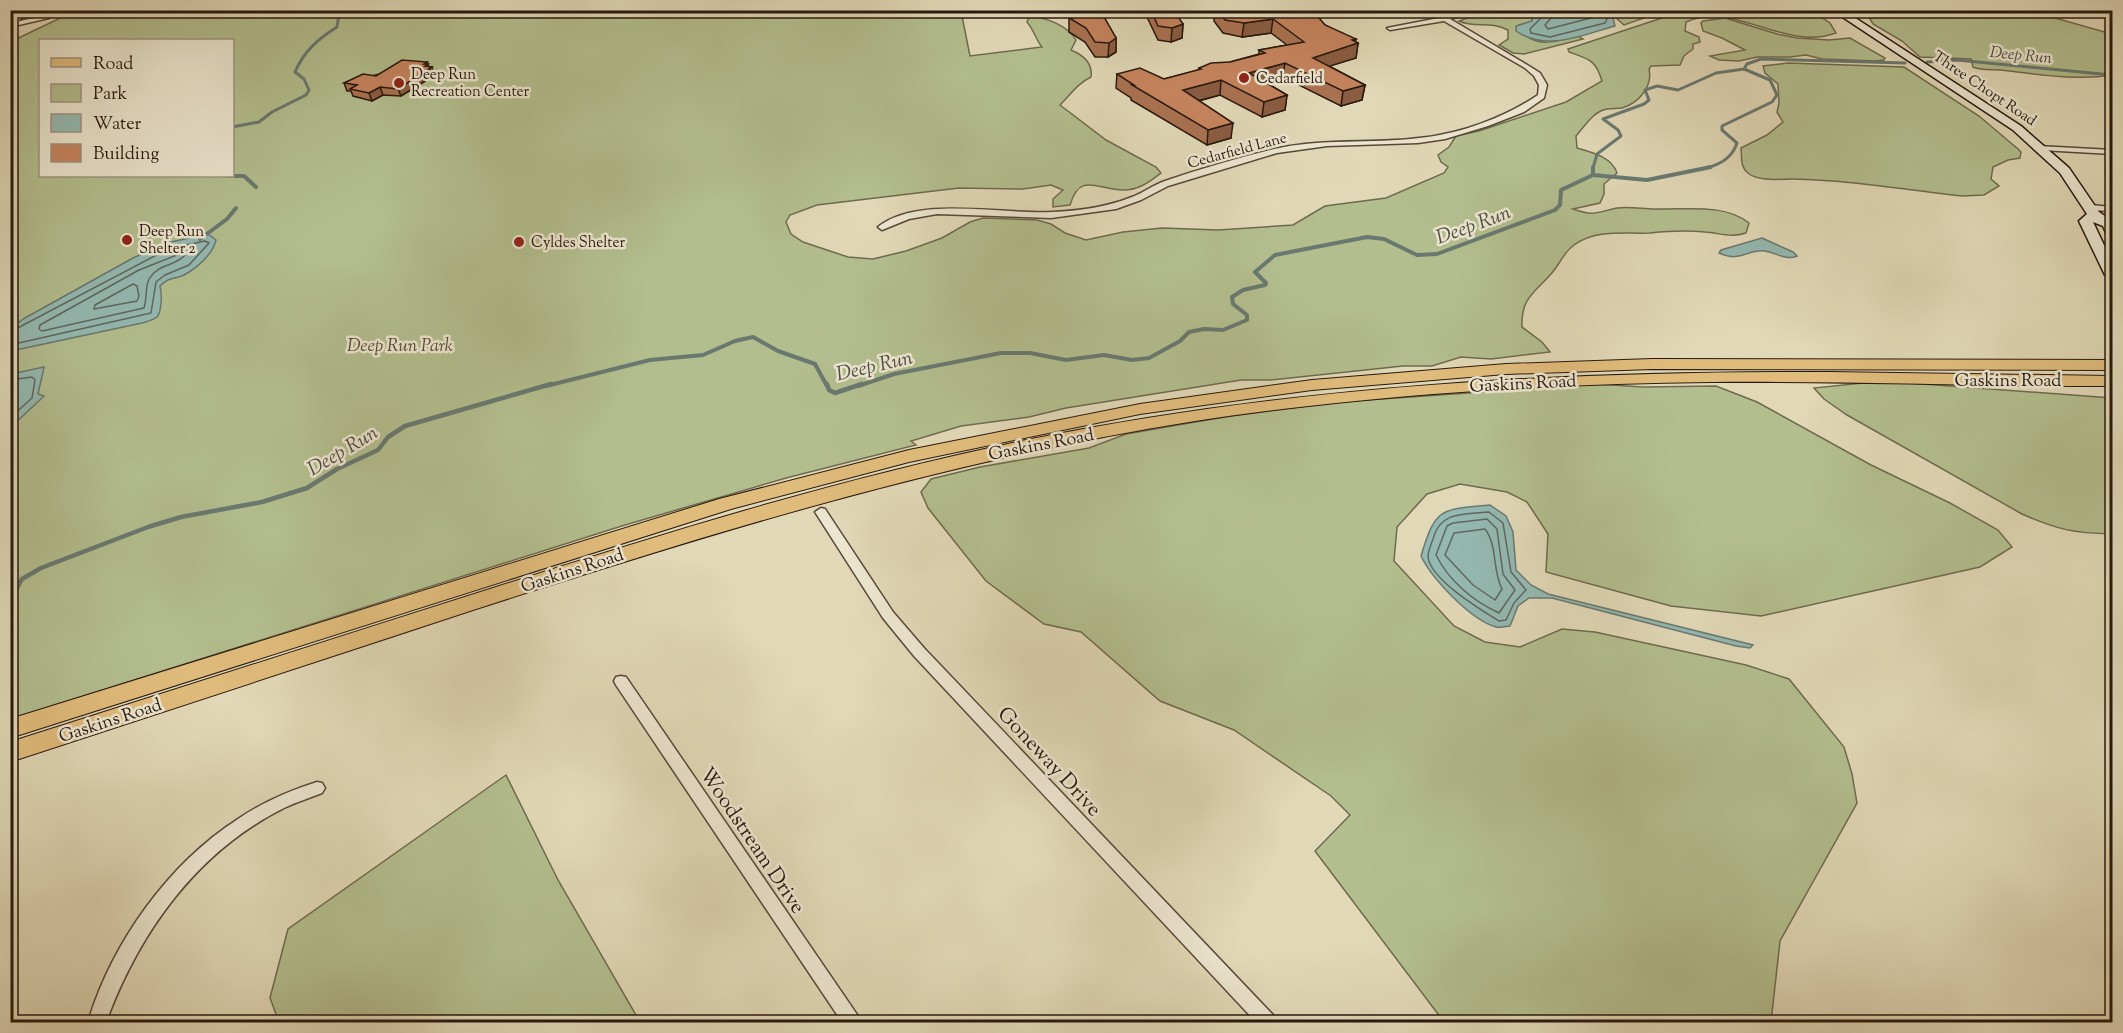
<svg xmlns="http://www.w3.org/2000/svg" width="2123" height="1033" viewBox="0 0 2123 1033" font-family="'Sorts Mill Goudy',serif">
  <rect width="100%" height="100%" fill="#e1d8b7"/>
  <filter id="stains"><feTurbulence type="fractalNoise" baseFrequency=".00333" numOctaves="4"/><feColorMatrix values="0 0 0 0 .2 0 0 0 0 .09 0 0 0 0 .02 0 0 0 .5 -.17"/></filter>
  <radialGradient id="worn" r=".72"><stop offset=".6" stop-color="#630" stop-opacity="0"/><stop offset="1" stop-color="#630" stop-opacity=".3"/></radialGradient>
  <g fill="#b3be8e" stroke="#6e6b4e" stroke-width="1.5" fill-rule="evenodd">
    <path d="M77 10 961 11 970 56 1042 47C1036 40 1034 30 1027 22L1029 17C1045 16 1068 26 1076 40L1071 50C1083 55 1093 63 1091 77 1078 83 1070 95 1060 105L1106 140 1156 167 1161 173C1149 182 1139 190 1123 190 1098 190 1080 171 1070 205L1053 207V199L1063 190 1051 185 1023 189 959 188 817 205 790 215 786 222 791 234 803 242 848 257 873 259 906 251 942 238 970 222 983 218 1037 220 1051 224 1065 233 1086 240 1123 232 1162 228 1218 230 1293 225 1325 206 1386 198 1444 173 1448 167 1441 162 1438 155 1449 147 1456 136 1479 131 1566 102 1602 81C1596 60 1589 59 1569 52L1568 49 1683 11H1812L1830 23 1836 33C1784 52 1735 0 1686 22L1685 31 1699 37 1700 42 1693 44V49L1684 56 1680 65 1651 66 1649 69C1653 86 1639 103 1622 108 1616 109 1609 108 1603 110 1592 114 1584 127 1576 136L1577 148C1591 152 1612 157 1617 173L1604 184V194L1600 203 1573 209C1595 217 1597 212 1617 208 1629 206 1643 209 1655 209 1685 210 1724 203 1749 223L1746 233C1731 238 1720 233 1705 232 1686 230 1669 231 1650 233 1624 234 1596 229 1574 245 1563 253 1560 264 1551 274 1534 293 1521 298 1522 327L1542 342 1550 352 1491 359 1461 357 1432 366H1403L1271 380H1241L1066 408 1029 417 961 426 911 441 916 445 786 478 625 525 11 719 10 42ZM40 40H232V176H40Z"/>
    <path d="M2027 10 2112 34V75C2075 81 2038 74 2001 70 1991 69 1983 71 1973 67L1971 59 1920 57 1902 41 1873 24 1866 12 1862 11Z"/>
    <path d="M1486 11H1546L1533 15 1532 21 1517 26C1534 50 1554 42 1578 36L1583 39 1524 54 1513 53 1499 45 1508 39V30C1490 20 1475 29 1459 21Z"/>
    <path d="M1608 11H1664L1624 25Z"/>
    <path d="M1725 18 1777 34 1797 38 1829 40 1850 38 1885 58 1884 60 1876 61 1822 59 1806 55 1790 57H1757L1739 61 1719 60 1710 56 1745 50 1722 38 1703 31 1701 23 1703 21Z"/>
    <path d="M1788 63 1904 67 1979 116 2018 149 2021 152 2020 158 2008 160 1993 167 1991 179 1999 186 1984 195 1962 196C1906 190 1850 180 1793 179 1780 179 1759 182 1748 173 1740 167 1742 157 1741 148L1767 135 1783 122 1777 112 1779 103 1778 84 1765 73 1763 66Z"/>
    <path d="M1882 381 2112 398V534C2074 533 2058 530 2022 514L1847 415 1824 399 1814 388Z"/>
    <path d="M1596 384 1643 387 1716 386 1757 402 1871 465 1950 503 1998 530 2012 547 1980 567 1761 616 1671 606 1546 572 1548 534 1527 502 1507 492 1460 484 1427 494 1397 527 1394 561 1454 626 1485 642 1520 647 1562 629 1595 632 1746 665 1789 679 1844 747 1852 774 1857 803 1780 941 1771 1022H1444L1315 851 1350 815 1331 796 1234 730 1160 701 1081 632 1044 624 986 581 928 508 921 492 931 479 980 467 1089 448 1126 434 1230 416 1338 402Z"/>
    <path d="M506 775 558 880 640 1022H503L500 1019 494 1022H279L270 998 288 929Z"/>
  </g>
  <g fill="#94b9b2" stroke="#697970" stroke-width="1.5">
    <path d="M1546 11H1607L1612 14 1615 26C1582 35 1546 52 1516 31V26L1532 21 1533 15Z"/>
    <path d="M208 234 216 240C213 254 197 268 184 275 174 280 170 276 160 286 162 294 162 311 157 317 153 320 146 322 142 323L11 351V328L25 318 133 258 166 243Z"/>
    <path d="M1762 238 1793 252 1797 256C1787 261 1776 253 1765 251 1746 249 1741 263 1719 253L1721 250Z"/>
    <path d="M44 367 38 394 44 396 11 427V374Z"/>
    <path d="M1490 505 1506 516 1513 532 1516 570 1531 585 1548 594 1753 645 1750 648 1736 646 1552 598H1529L1518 606 1510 626C1505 626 1500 628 1496 627 1471 620 1432 579 1421 556 1436 506 1441 510 1490 505Z"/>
  </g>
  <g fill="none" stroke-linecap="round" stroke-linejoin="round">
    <g stroke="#5e6860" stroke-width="1.5">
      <path d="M1544 10 1541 18 1530 29 1531 33 1550 37 1605 23 1607 19 1604 10"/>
      <path d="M1552 10 1551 18 1545 25 1548 29 1595 17 1597 10"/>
      <path d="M182 253 185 255C175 267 158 263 149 279 145 288 147 299 144 308L42 331 39 329 40 325 139 270Z"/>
      <path d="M133 284 137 286 139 296 137 301 94 309 95 305Z"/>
      <path d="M10 332 168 249 205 241 209 243 189 265 165 275 156 282 151 313 10 345"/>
      <path d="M10 380 32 377 35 380 32 398 10 418"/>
      <path d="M1489 512 1503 523 1511 572 1526 590 1514 603 1506 620 1499 621C1481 610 1431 580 1428 557 1428 552 1431 544 1433 539 1440 511 1465 514 1489 512Z"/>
      <path d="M1487 519 1497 529 1503 574 1515 590 1499 613C1473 601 1449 581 1436 555L1447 526 1453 523Z"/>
      <path d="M1485 529C1498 546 1492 570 1502 589L1495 600 1473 585 1445 555 1454 533Z"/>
    </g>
    <g stroke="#697970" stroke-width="3">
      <path d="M1927 62 1957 60 2112 75"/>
      <path d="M232 127 259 122 272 112 306 95 309 90 304 79 295 72C304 51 318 39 337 27L339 14 322 10"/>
      <path d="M1593 168 1597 154 1621 136 1618 130 1603 119 1644 104 1649 100 1645 90 1657 86 1678 90 1716 73 1744 69 1747 64 1761 59 1905 63"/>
      <path d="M1706 168C1721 164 1732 158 1737 143L1722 130V126L1772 102 1777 95 1770 80 1744 69"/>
    </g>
    <g stroke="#697970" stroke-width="4">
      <path d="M1593 175 1647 180 1711 167"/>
      <path d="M228 176H244L256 187"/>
      <path d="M200 239 227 219 236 208"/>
      <path d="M546 386 650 360 703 355 735 341 753 337 778 351 815 364 827 386"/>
      <path d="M858 386 894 374 1001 353H1030L1066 360 1104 355 1132 360 1149 358 1180 341 1189 332 1204 329 1223 330 1247 320V315L1233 304 1232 297 1243 290 1265 285 1266 283 1255 272 1275 255 1367 237 1384 239 1417 255 1437 254 1555 210 1560 205 1561 190 1593 175V167"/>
    </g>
    <g stroke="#697970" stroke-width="4.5">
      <path d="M827 384 829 390 835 393 862 384"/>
      <path d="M10 600 22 579 41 568 148 527 181 517 262 502 307 488 337 469 378 450 388 437 405 426 551 384"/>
    </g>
    <g stroke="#564838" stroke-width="3">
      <g id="minor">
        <path d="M41 10H48L51 14 49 18 10 27V23L44 16Z"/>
        <path d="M1468 10H1480L1450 19 1529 66 1540 73 1547 85 1544 98 1524 112 1488 126 1445 139 1418 143 1327 146 1277 153 1168 186 1141 200 1116 209 1051 218 937 214 909 219 882 230 878 227C918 195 1003 215 1052 212 1078 211 1107 207 1132 197 1143 193 1153 185 1165 181 1200 169 1237 158 1274 149 1322 138 1371 144 1419 138 1460 134 1504 118 1538 95L1539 85 1534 76 1525 68 1444 21 1390 30 1387 28 1444 17Z"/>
        <path d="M2038 146 2112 150V154L2041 150 2037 148Z"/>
        <path d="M2091 205 2112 207V211L2088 210 2087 208Z"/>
        <path d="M821 508 825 509 893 612 924 648 1274 1016 1277 1022H1256L914 656 883 618 817 515 815 512Z"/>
        <path d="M621 676 626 677 858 1016 861 1022H842L616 685 614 681 616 677Z"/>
        <path d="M317 782 322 783 325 788 322 793C310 798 296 802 284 808 196 852 139 933 106 1022H88C112 943 168 864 238 819 263 802 289 791 317 782Z"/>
      </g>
    </g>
    <g stroke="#28180e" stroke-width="3">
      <g id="secondary">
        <path d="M20 10H30L10 29V20Z"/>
        <path d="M1832 10H1843L2021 126 2069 168 2099 212 2112 221V236L2107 235 2103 226 2093 222 2112 262V279L2105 275 2079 221 2087 214 2060 173 2013 130Z"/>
      </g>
    </g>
    <g stroke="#28180e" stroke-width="2">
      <g id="primary">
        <path d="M1652 359 2112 360V370L1652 369 1506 374 1312 390 1140 414 909 462 731 509 10 738V719L719 499 909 450 1140 404 1312 380 1506 364Z"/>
        <path d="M1829 372 2112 376V386C1979 386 1846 381 1712 382 1539 384 1366 395 1195 421 947 460 711 533 473 610 319 661 165 711 10 762V742C171 691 332 639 493 588 669 532 845 477 1026 440 1291 386 1559 371 1829 372Z"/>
      </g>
    </g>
    <use href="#minor" fill="#ece6d0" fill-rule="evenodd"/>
    <use href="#secondary" fill="#ece6d0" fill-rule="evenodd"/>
    <use href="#primary" fill="#e0bc7c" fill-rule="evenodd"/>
  </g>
  <g fill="#a97251" stroke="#28180e" stroke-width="1.5">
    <path d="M1077 10H1100L1116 38V52L1108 57H1095L1085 42 1069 32V18H1077Z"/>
    <path d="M1146 10H1172L1183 24 1182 38 1171 42 1158 40 1146 15Z"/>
    <path d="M1215 10H1312L1325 25 1358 43 1356 58 1329 66 1365 85 1362 100 1341 106 1283 77 1265 82 1287 95 1285 110 1262 117 1220 95 1199 101 1231 138 1207 145 1131 100V98L1116 88 1117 74 1164 79 1199 70V68L1230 62 1259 54V50L1287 45 1271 33 1242 37 1223 33 1214 21Z"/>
    <path d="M427 62 429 67 435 75 401 96 383 95 372 101 353 96 351 91H347L344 83Z"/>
  </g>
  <g fill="#8a5c42" stroke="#28180e" stroke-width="1.5">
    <path d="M1273 19 1271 33 1242 37 1244 23Z"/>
    <path d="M1183 24 1182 38 1171 42 1172 28Z"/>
    <path d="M1116 38V52L1108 57 1109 43Z"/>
    <path d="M1356 39 1355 44 1358 43 1356 58 1311 72 1313 58Z"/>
    <path d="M427 62 430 69 432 67 435 75 401 96 398 89Z"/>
    <path d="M1285 63 1283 77 1248 87 1249 73Z"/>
    <path d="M1221 80 1220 95 1182 105 1183 90Z"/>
    <path d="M1365 85 1362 100 1341 106 1343 91Z"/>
    <path d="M380 87 383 95 372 101 369 93Z"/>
    <path d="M1287 95 1285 110 1262 117 1264 102Z"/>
    <path d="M1233 123 1231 138 1207 145 1208 130Z"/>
  </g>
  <g fill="#c5845e" stroke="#28180e" stroke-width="1.5">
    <path d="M1078 10H1100L1116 38 1109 43 1095 42 1086 28 1069 18 1081 17Z"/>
    <path d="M1151 10H1172L1173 12H1175L1183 24 1172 28 1158 26Z"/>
    <path d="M1218 10H1312L1325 25 1356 39 1352 40 1358 43 1313 58 1365 85 1343 91 1285 63 1249 73 1287 95 1264 102 1221 80 1183 90 1233 123 1208 130 1132 85H1134L1117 74 1140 68 1164 79 1201 69 1199 68 1211 63 1230 62 1265 53 1259 50 1304 42 1273 19 1244 23 1225 20Z"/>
    <path d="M402 60 427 62 424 64H428L425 66 432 67 398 89 380 87 369 93 350 89 357 85 344 83 363 74 376 76Z"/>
  </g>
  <g fill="#8f2418" stroke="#ece6d0" stroke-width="2">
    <circle cx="1244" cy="78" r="6"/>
    <circle cx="399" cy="83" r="6"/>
    <circle cx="127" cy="240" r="6"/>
    <circle cx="519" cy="242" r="6"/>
  </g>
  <g text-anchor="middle" stroke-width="5" stroke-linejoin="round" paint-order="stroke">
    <g font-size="15" fill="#28180e" stroke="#ece6d0" text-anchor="start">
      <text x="411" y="79">Deep Run<tspan x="411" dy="17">Recreation Center</tspan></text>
      <text x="1256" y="83">Cedarfield</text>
      <text x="139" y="236">Deep Run<tspan x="139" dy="17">Shelter 2</tspan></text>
      <text x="531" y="247">Cyldes Shelter</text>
    </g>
    <g font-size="15" fill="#28180e" stroke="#ece6d0">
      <text transform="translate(1985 88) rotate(34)" y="5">Three Chopt Road</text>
      <text transform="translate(1237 150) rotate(-15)" y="5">Cedarfield Lane</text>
    </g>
    <g font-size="16" font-style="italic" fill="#4e5047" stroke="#ece6d0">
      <text transform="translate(2021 54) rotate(6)" y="6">Deep Run</text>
    </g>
    <g font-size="18" font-style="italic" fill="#524a34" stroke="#ece6d0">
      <text x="400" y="351">Deep Run Park</text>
    </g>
    <g font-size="18" fill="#28180e" stroke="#ece6d0">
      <text x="2008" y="386">Gaskins Road</text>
      <text transform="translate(1523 383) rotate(-3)" y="6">Gaskins Road</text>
      <text transform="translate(1041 444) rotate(-11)" y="6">Gaskins Road</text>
      <text transform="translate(572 570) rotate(-18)" y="6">Gaskins Road</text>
      <text transform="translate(110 720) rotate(-18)" y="6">Gaskins Road</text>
    </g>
    <g font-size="20" font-style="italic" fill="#4e5047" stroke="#ece6d0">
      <text transform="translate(1473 224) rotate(-20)" y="7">Deep Run</text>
      <text transform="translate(874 365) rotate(-13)" y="7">Deep Run</text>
      <text transform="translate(342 450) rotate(-31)" y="7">Deep Run</text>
    </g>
    <g font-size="21" fill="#28180e" stroke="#ece6d0">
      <text transform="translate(1050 761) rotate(47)" y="7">Goneway Drive</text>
      <text transform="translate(753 840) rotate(56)" y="7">Woodstream Drive</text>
    </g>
  </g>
  <rect width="2123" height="1033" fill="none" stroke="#e1d8b7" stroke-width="36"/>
  <rect x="12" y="12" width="2099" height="1009" fill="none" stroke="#28180e" stroke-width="3"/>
  <rect x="18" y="18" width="2087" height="997" fill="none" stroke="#28180e" stroke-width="1.5"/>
  <rect x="39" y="39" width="195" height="138" fill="#ece6d0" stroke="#9e9482" stroke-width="1.5"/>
  <rect x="51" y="58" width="30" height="9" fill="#e0bc7c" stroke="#9e9482" stroke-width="1.5"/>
  <text x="93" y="69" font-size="18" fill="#28180e">Road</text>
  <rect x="51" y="84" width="30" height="18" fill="#b3be8e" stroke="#9e9482" stroke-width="1.5"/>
  <text x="93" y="99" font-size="18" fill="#28180e">Park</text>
  <rect x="51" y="114" width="30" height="18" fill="#94b9b2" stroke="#9e9482" stroke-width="1.5"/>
  <text x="93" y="129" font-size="18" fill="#28180e">Water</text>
  <rect x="51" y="144" width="30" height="18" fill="#c5845e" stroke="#9e9482" stroke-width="1.5"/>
  <text x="93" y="159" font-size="18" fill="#28180e">Building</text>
  <rect width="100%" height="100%" filter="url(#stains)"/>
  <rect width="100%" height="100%" fill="url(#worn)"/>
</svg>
